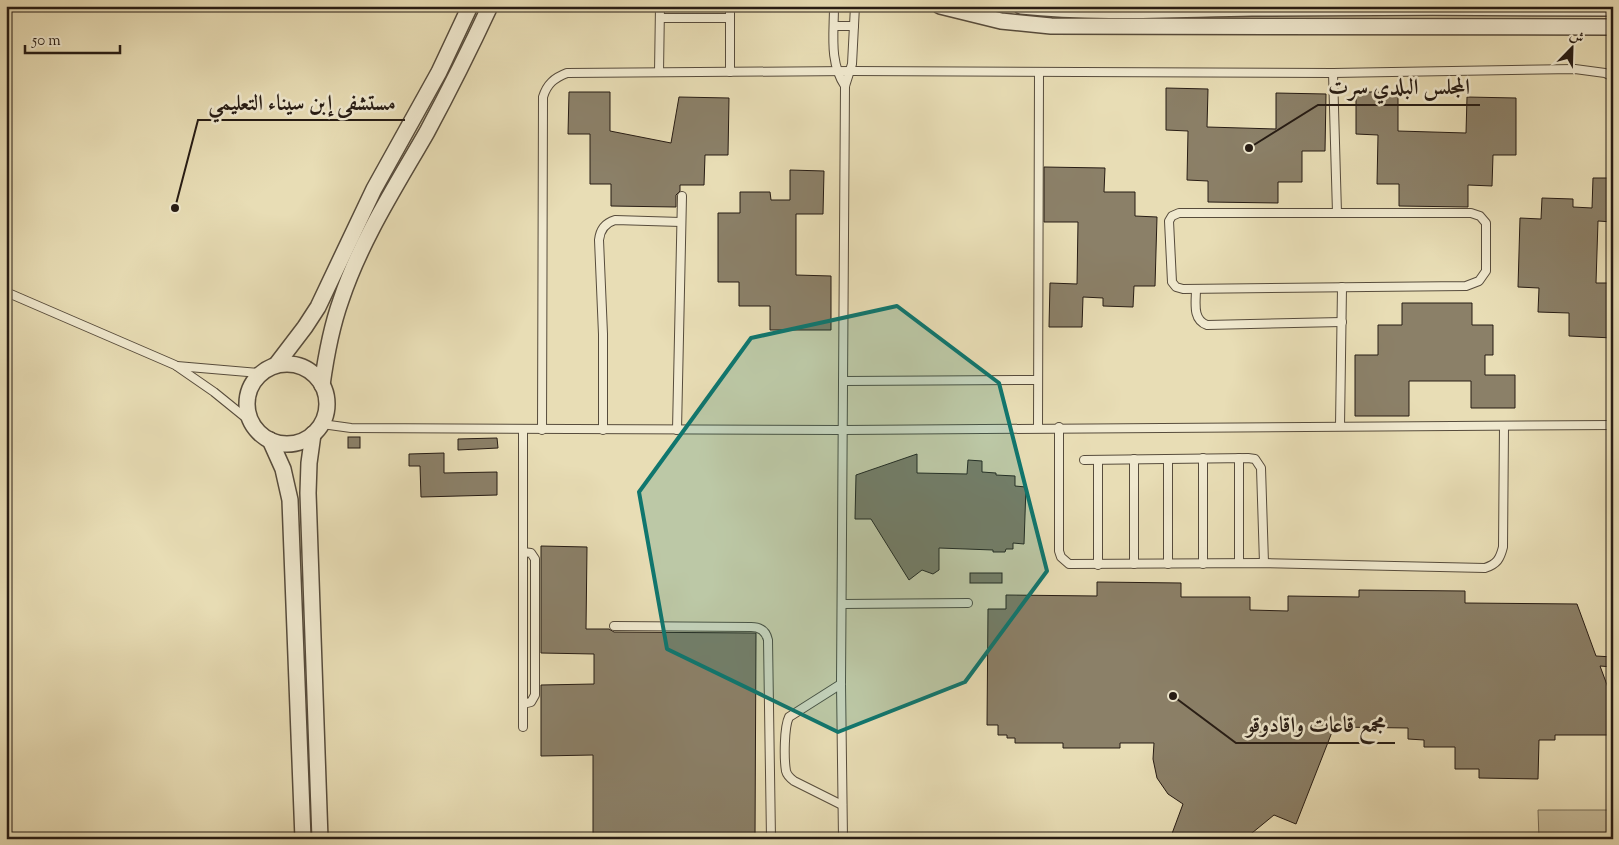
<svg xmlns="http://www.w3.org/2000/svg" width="1619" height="845" viewBox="0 0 1619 845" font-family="'Sorts Mill Goudy',Amiri,serif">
  <rect width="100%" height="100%" fill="#e8ddb5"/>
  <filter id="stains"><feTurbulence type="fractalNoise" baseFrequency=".004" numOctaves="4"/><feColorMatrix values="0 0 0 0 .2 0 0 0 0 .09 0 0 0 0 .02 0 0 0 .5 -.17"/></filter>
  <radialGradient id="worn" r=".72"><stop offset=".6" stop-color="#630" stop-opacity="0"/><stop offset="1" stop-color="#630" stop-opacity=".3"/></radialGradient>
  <path fill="#c7bc9a" stroke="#776c57" d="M1538 810H1613V839H1539Z"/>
  <g fill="#8b8068" stroke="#271c14">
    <path d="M1166 88 1208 89 1207 127 1276 129V93L1326 94 1325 151H1302V182H1278V203L1208 202V181L1187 180 1188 131 1166 130Z"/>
    <path d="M569 92H610V131L671 143 679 97 729 98 728 155H705L704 185H680V191L676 195V207L611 206V184H590V134H568Z"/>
    <path d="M1356 92H1398V131L1466 133 1467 97 1516 98V155H1493L1492 186 1468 185V207L1399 206V184H1377L1378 135 1356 134Z"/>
    <path d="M1044 167 1105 168 1104 192H1135V216L1157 217 1155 286H1134L1133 307 1103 306V298L1083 297 1082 327H1049L1050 283 1077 284 1078 222H1044Z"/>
    <path d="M790 170 824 171 823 214H796V275L831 276V330H770V306H739V282H718V213H740V192H770L771 200H790Z"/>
    <path d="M1593 178H1613V222L1598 221 1596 283H1613V338L1569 336V313L1538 312 1539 288 1518 287 1520 218 1541 219 1542 198 1573 199V207L1592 208Z"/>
    <path d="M1402 303H1472V325H1493V355H1485V375H1515V408H1471V381H1409V416H1355V355H1378V325H1402Z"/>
    <rect x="348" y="437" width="12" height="11"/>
    <path d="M497 438 498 448 458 450V439Z"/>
    <path d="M444 453V473L497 472V495L421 497 420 466H409V454Z"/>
    <path d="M917 454V473L967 474 968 460 982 461V472L996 473V475L1015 476V486L1026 487 1024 544 1013 543V549H1006L1005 552H993V550L939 548V570L933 574 922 570 909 580 871 519H855L856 475Z"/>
    <path d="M541 546 587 547 586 629H609L614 632 756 633 755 839H593V755L541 756V685L594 684V654L541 653Z"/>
    <rect x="970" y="573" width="32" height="10"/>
    <path d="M1097 582 1181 583V597H1250V610L1288 611V596L1359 597V590L1465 591V603L1577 604 1596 656 1613 657V667L1600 666 1613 701V735H1555V740H1539L1538 779 1479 778V769H1455V747H1424V740L1408 739V728L1334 727 1296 824 1274 815 1252 833 1241 839H1170L1183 804 1168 794 1157 778 1153 759 1154 743H1120V748H1063V743H1015V738H1007V735H998V725H987L988 609H1006V595L1097 596Z"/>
  </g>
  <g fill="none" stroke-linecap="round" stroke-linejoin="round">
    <g stroke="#574c3c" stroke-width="10">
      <g id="service">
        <path d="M730 6V72"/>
        <path d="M834 6C834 34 829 62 845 86"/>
        <path d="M660 18H730"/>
        <path d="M834 26H854"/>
        <path d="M659 72 660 6"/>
        <path d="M1333 73 1337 213"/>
        <path d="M1179 213H1471L1480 216 1486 223V271L1479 281 1466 286 1183 289 1176 287 1172 282 1169 221 1172 216Z"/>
        <path d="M1196 289C1196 302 1192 320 1207 325L1342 322"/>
        <path d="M6 292 175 365 214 392 251 422"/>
        <path d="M177 366 260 373"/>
        <path d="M843 381 1038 380"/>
        <path d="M322 424 351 428 843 430 1613 425"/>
        <path d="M1340 426 1342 287"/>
        <path d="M1038 427 1039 72"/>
        <path d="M1059 427V551L1061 557 1069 564 1264 563 1485 568C1497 564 1500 559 1503 547L1504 427"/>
        <path d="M542 430 543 97C547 84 554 78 567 73L851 71 1333 73 1575 69 1605 73 1613 77"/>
        <path d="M603 430V334L599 240C600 230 605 223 615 220L681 222"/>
        <path d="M677 430 682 196"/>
        <path d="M1203 458V564"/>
        <path d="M1084 460 1248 458 1255 459 1261 468 1264 563"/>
        <path d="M1098 460V565"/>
        <path d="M1239 563V458"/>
        <path d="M1134 564V459"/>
        <path d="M1168 564V459"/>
        <path d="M842 604 968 603"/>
        <path d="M614 626 751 627C760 627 766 631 768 640L771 839"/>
        <path d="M841 684 789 717C784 727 784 759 786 771 787 775 790 778 794 781L842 805"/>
        <path d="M523 704 531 702 535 695V559L531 553 523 552"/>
        <path d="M523 727V429"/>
        <path d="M843 839 841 684 845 86 852 64 855 6"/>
      </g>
    </g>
    <g stroke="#574c3c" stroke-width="18">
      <g id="minor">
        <path d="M940 6 1001 21 1051 26 1613 27"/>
        <path d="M1021 6C1097 14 1176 9 1252 8 1372 7 1493 7 1613 8"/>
        <circle cx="287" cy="404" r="40"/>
        <path d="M276 365 305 327 318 307 374 189 439 72 470 6"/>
        <path d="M322 385C326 356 331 328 341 300 361 240 396 186 427 132 449 91 470 49 490 6"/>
        <path d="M313 434 309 463 308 493 320 839"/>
        <path d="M270 440 283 469 290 500 303 839"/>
      </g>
    </g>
    <use href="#service" stroke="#f0e9cf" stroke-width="8"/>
    <use href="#minor" stroke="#f0e9cf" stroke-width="15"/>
  </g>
  <path fill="#0f766e" fill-opacity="0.2" stroke="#0f766e" stroke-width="4" stroke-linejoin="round" d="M897 306 999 383 1047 571 965 682 838 732 667 649 639 492 751 338Z"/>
  <path fill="none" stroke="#271c14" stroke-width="2" d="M1249 148L1318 105H1480M175 208L198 120H405M1173 696L1236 743H1395"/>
  <g fill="#271c14" stroke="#f0e9cf" stroke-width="2">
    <circle cx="1249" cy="148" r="5"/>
    <circle cx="175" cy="208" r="5"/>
    <circle cx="1173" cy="696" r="5"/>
  </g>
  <g font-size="22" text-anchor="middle" font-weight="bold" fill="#271c14" stroke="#f0e9cf" stroke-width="5" stroke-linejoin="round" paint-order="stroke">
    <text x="1399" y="94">المجلس البلدي سرت</text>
    <text x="302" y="110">مستشفى إبن سيناء التعليمي</text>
    <text x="1316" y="732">مجمع قاعات واقادوقو</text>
  </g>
  <rect width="1619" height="845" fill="none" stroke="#e8ddb5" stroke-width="25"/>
  <rect x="8" y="8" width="1604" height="830" fill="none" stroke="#271c14" stroke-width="2.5"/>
  <rect x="12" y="12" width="1594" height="820" fill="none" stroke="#271c14"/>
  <g transform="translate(1572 48) rotate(23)" stroke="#f0e9cf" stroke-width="4" paint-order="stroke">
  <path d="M0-4L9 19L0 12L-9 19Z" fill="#271c14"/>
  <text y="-8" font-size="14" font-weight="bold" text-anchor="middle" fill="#271c14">ش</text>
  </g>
  <path d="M25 45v8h95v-8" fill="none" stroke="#271c14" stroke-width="2.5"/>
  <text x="32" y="45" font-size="15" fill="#271c14" stroke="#f0e9cf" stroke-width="4" paint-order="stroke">50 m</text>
  <rect width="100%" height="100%" filter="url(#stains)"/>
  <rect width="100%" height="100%" fill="url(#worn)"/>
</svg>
